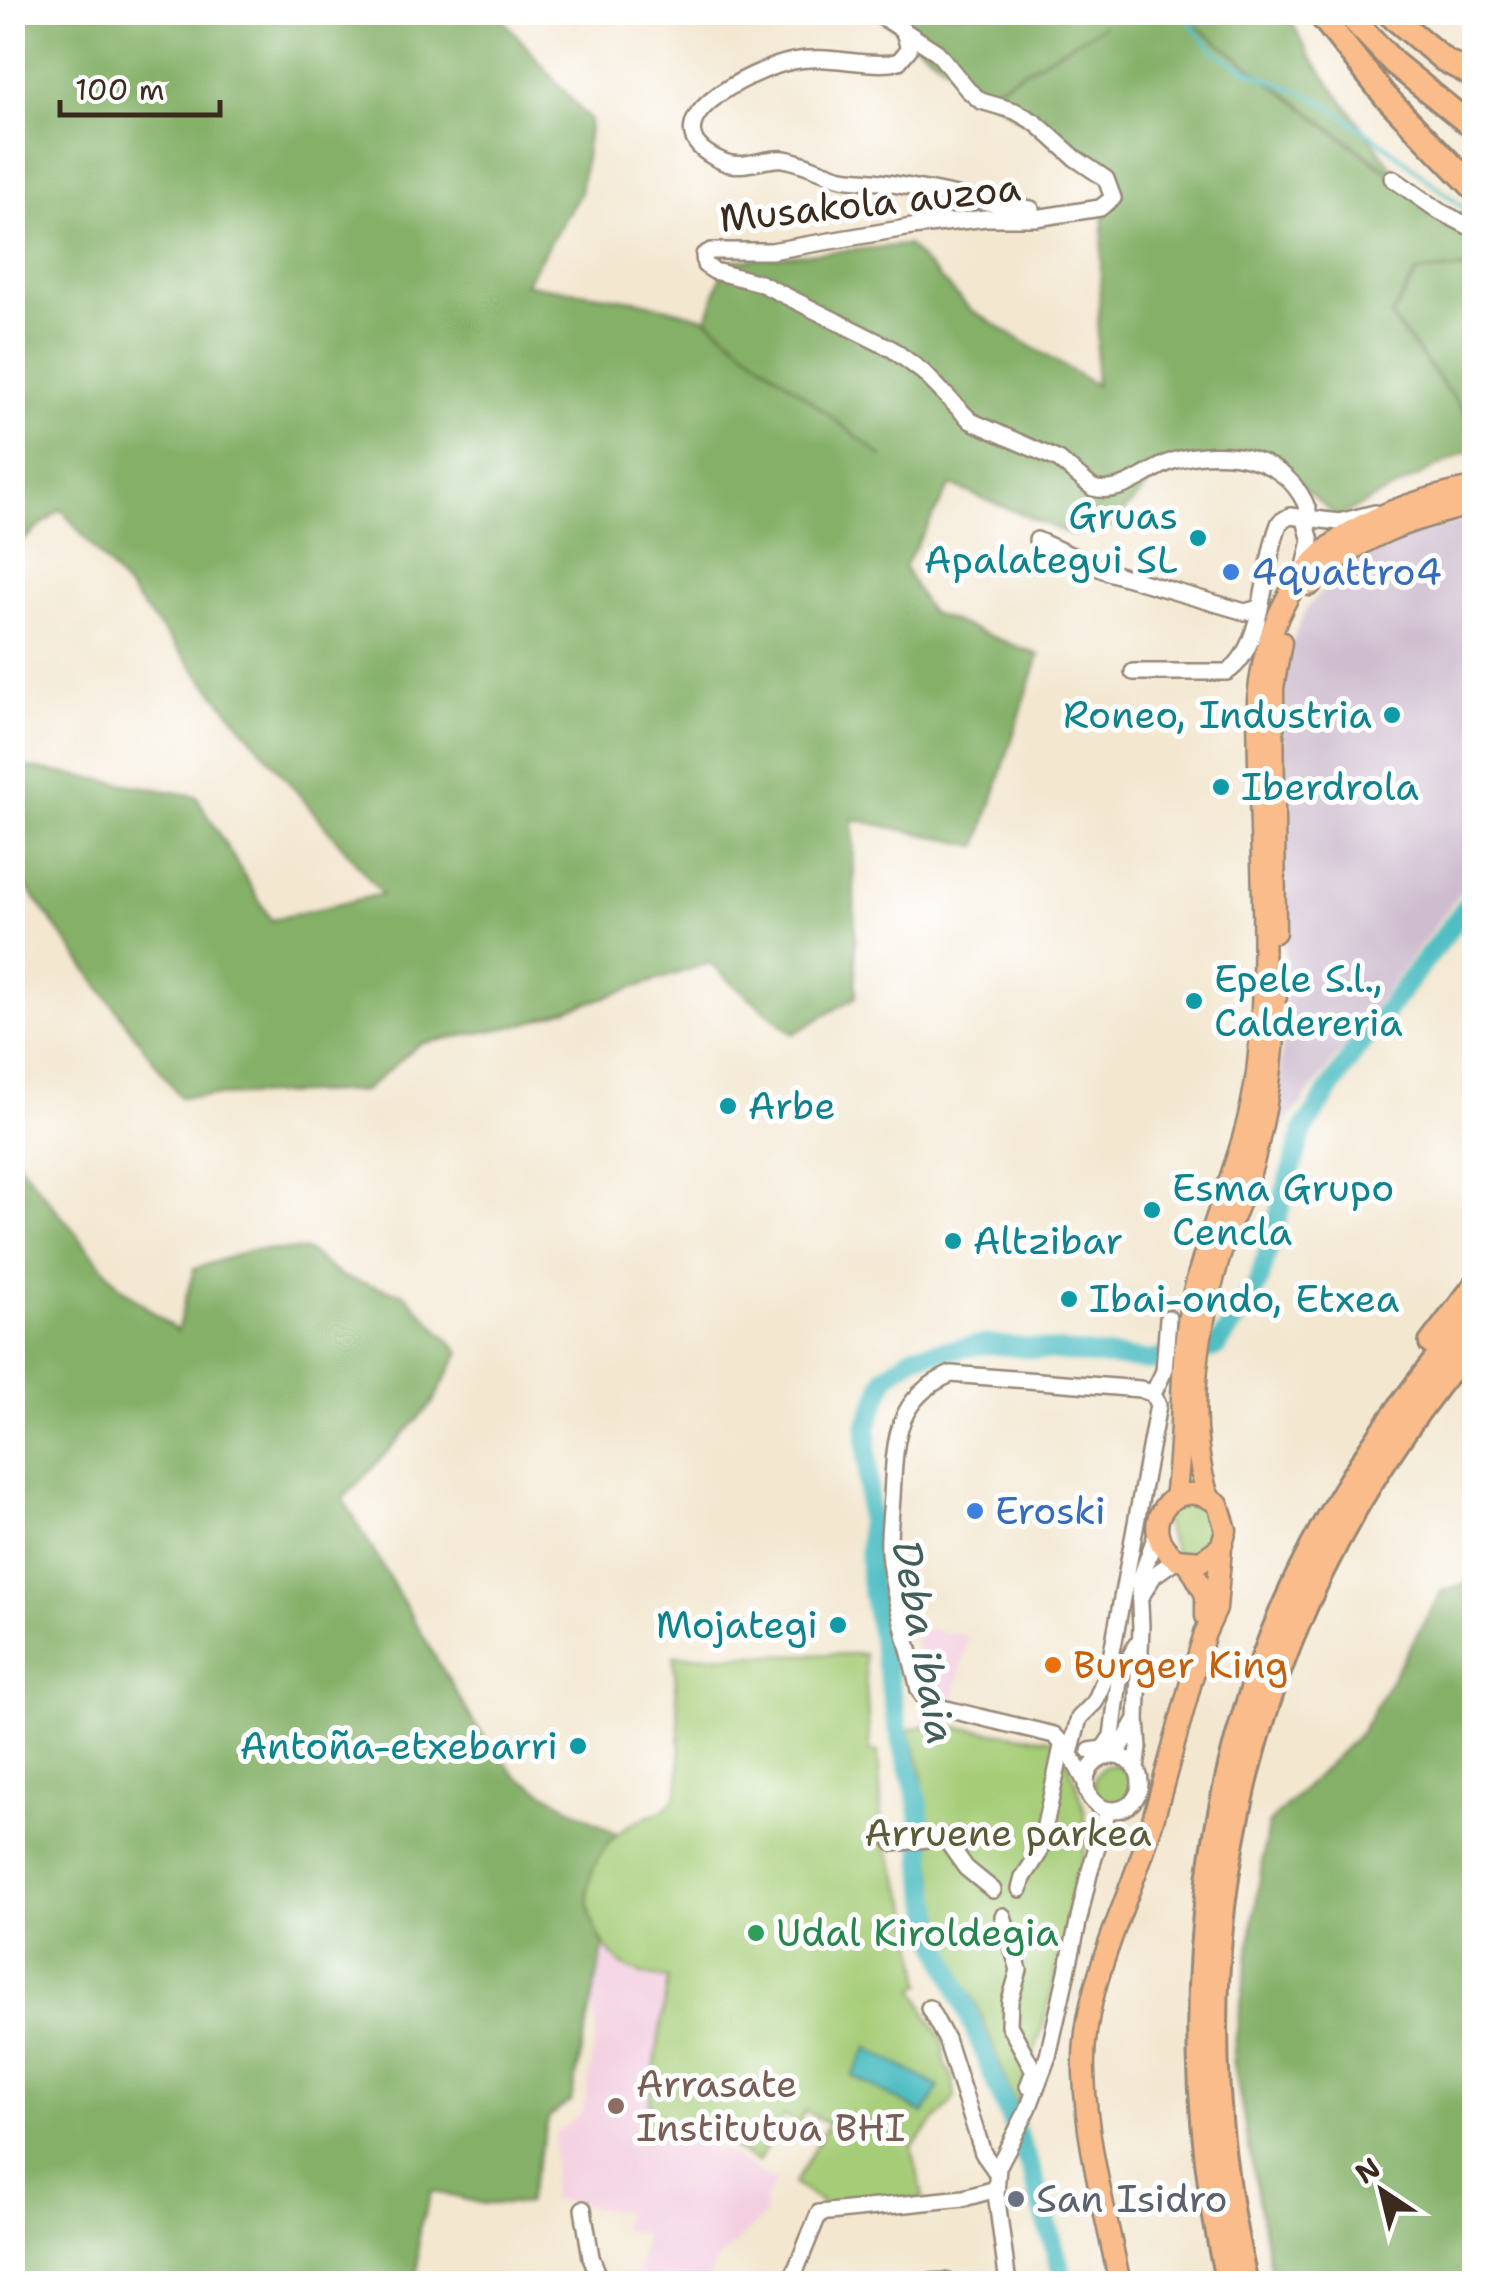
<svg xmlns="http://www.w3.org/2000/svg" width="1487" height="2296" viewBox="0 0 1487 2296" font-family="'Shantell Sans',sans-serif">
  <rect width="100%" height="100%" fill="#fff"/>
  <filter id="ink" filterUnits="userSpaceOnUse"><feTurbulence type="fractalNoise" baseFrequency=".01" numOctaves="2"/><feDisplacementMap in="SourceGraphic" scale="20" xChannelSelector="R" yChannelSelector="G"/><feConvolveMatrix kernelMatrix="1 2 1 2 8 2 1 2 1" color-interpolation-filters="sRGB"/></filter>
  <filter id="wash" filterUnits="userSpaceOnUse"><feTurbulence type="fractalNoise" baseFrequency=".0048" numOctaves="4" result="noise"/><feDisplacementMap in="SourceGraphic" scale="40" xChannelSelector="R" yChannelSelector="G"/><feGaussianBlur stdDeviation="2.25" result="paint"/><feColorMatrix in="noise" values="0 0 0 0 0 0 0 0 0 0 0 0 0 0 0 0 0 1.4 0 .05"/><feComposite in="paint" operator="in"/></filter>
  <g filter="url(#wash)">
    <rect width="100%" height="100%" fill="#f3e7d0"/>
    <g fill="#f3cfe0">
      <path d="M913 1626 968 1636 954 1699 925 1690Z"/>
      <path d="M604 1945 626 1971 668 1979 644 2137 693 2140 725 2152 776 2182 764 2201 765 2215 718 2260 705 2283H651L637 2280 644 2233 621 2230 625 2212 551 2200 555 2134 580 2115 586 2097 597 2028 589 1994Z"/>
    </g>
    <path fill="#cfbdcf" d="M1474 517V875L1276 1137 1273 1131 1285 1016 1282 689 1289 649 1306 609 1348 562 1382 543Z"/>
    <g fill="#a5cc76" stroke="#707b4a" stroke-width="2.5">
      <path d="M1202 1500 1220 1522 1213 1549 1176 1554 1162 1520 1174 1504Z"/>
      <path d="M864 1654 870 1751 878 1752 883 1836 910 1909 922 1985 915 1988 927 2016 943 2040 945 2064 953 2079 955 2098 912 2147 923 2198 829 2208 794 2184 828 2124 805 2111 798 2123 784 2116 758 2162 717 2138 687 2135 644 2138 668 1979C628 1973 617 1967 596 1931 574 1892 596 1845 631 1824 646 1816 668 1813 676 1796 686 1774 675 1685 674 1656Z"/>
      <path d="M931 1724 1055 1740C1072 1766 1087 1803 1086 1835 1086 1857 1076 1882 1072 1904 1057 1974 1042 2040 1016 2106L981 2015 942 1937 921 1767 908 1730Z"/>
      <circle cx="1113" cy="1784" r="19"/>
    </g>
    <g fill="#84b067" stroke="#606d42" stroke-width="2.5">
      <path d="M1124 12 1287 13 1310 56 1402 181 1195 25 1474 239V267L1416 272 1390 317 1474 425V448L1338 517 1261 452 1165 467 1110 527 1071 535 951 485 904 567 929 612 1039 655 978 846 853 819 856 997 793 1034 709 963 521 1025 419 1044 364 1091 180 1097 13 868 14 765 196 796 271 920 382 894 61 509 13 549V13H507L501 17 590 121 580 193 525 284 641 301 705 318 884 458 707 319 726 261 907 245 971 310 1095 385 1104 210 1119 185 984 95 1104 25 983 94 874 13Z"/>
      <path d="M1462 269 1474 289V423L1392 317 1417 273Z"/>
      <path d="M12 1155 119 1286 177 1331 194 1269 251 1250H306L342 1277 405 1294 460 1352 432 1404 343 1499 475 1725 516 1776 616 1834C583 1872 580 1902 604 1945L571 2101 549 2117 526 2204H483L432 2191 419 2229 417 2283H13Z"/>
      <path d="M1474 1581V2283H1273L1233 2058 1268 1824 1361 1732 1442 1591Z"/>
    </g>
    <path fill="#4fbec3" stroke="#457470" stroke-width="2.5" d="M868 2048 939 2087 924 2114 853 2076Z"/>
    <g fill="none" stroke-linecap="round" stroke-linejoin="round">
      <path stroke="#4fbec3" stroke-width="4" d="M1185 12C1209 66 1268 76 1316 99 1331 106 1346 118 1361 128 1399 153 1433 186 1470 213"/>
      <path stroke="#4fbec3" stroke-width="20" d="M1065 2284 1032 2172 938 1939 925 1877 919 1804 898 1728 870 1581 867 1427 886 1376 915 1355 988 1344 1149 1361 1216 1347 1244 1309 1259 1281 1303 1131 1356 1049 1474 897"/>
    </g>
  </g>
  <g filter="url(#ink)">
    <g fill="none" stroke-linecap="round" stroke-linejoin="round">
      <g stroke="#978877" stroke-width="20">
        <g id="minor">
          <path d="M875 12 937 52 968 90 981 101 1015 111 1036 123 1075 158 1106 179 1113 198 1100 208 1036 218H986L912 227 771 251H711L704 255 705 265 714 271 760 283 892 349 923 372 971 421 1059 460 1093 488C1123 496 1146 470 1173 461 1223 446 1288 455 1308 510L1305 520 1311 541 1304 571"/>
          <path d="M1470 12 1474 16"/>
          <path d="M904 32 909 49 899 61 891 63C858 66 827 54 793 61 753 69 637 125 724 162 743 170 765 157 784 159 803 162 823 173 842 178 855 180 868 180 880 182 931 189 980 203 1031 209"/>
          <path d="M1392 178 1439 211 1474 229"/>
          <path d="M1037 540 1108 572 1245 612 1259 608"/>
          <path d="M1133 672H1227C1265 649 1263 560 1280 522L1290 516 1339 522 1375 513"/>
          <path d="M1143 1593 1154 1575 1177 1559"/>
          <path d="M1090 1751 1103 1749 1112 1736 1119 1680 1136 1645"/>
          <path d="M1070 1754 1079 1718 1095 1702 1109 1668 1158 1405 1153 1394 1164 1371 1168 1318"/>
          <circle cx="1113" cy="1783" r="27"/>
          <path d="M1110 1756 1122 1745 1137 1719"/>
          <path d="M1136 1768 1139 1748 1137 1719 1141 1627 1139 1583 1157 1532"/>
          <path d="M1086 1783 1067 1748 1054 1735 930 1705 919 1690C910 1649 892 1592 889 1552 888 1534 891 1515 892 1497 895 1442 894 1398 951 1374L1140 1389 1153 1394"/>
          <path d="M893 1843 944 1837 966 1868 993 1890"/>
          <path d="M1020 1889 1023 1878 1039 1853 1063 1742"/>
          <path d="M1003 1916 1019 1970 1010 2001 1009 2025 1034 2071 1028 2086"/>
          <path d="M929 2008 946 2039 983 2153 997 2173"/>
          <path d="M583 2209 591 2257 602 2284"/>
          <path d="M790 2284 819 2213 964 2198 996 2189"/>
          <path d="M878 2284 947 2281 946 2284"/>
          <path d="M1008 2284 996 2193 998 2167 1028 2109 1048 2056 1089 1874 1108 1810"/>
        </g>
      </g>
      <g stroke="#978877" stroke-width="25">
        <g id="major">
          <path d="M1310 585C1354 536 1412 519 1474 504"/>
          <path d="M1275 932 1273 688 1281 642"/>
          <path d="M1175 1497C1185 1432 1178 1365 1192 1300 1209 1223 1247 1153 1257 1073 1271 951 1258 822 1258 699 1271 565 1348 512 1474 488"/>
          <path d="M1208 1497C1183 1414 1198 1323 1224 1242 1232 1215 1245 1190 1253 1163 1269 1103 1276 1042 1276 981"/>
          <path d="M1188 1562 1206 1595V1616"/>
          <path d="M1120 2284C1106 2214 1086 2144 1084 2073 1081 1994 1121 1919 1145 1846 1167 1775 1184 1703 1205 1633L1216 1609 1221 1547 1226 1530 1218 1504C1174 1470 1131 1530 1177 1559L1201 1561 1221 1547"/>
        </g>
      </g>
      <g stroke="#978877" stroke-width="28">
        <g id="highway">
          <path d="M1318 12 1385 96 1474 188"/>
          <path d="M1346 12 1394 63 1474 128"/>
          <path d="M1387 12 1444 60 1474 76"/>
          <path d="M1431 1343 1474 1287"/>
          <path d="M1228 2284C1169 2020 1199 1732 1340 1497 1379 1432 1425 1371 1474 1314"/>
          <path d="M1246 2284C1167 1941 1246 1610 1474 1341"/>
        </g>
      </g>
      <use href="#minor" stroke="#fff" stroke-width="15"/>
      <use href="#major" stroke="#f9bc8a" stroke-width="20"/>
      <use href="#highway" stroke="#f9bc8a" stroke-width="22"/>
    </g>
  </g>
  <g fill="#0f9aa8" stroke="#fff" stroke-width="4">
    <circle cx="1198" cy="538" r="10"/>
    <circle cx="1392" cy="715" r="10"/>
    <circle cx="1221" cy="787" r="10"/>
    <circle cx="1194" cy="1001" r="10"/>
    <circle cx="728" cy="1106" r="10"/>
    <circle cx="1152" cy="1210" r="10"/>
    <circle cx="953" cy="1241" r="10"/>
    <circle cx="1069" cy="1299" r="10"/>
    <circle cx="838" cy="1625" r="10"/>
    <circle cx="578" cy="1746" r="10"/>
  </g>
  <g fill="#3f7fe0" stroke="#fff" stroke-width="4">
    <circle cx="1231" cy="572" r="10"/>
    <circle cx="975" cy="1511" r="10"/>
  </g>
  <circle fill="#e8710a" stroke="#fff" stroke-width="4" cx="1053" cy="1665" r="10"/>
  <circle fill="#2e9e5b" stroke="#fff" stroke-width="4" cx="756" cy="1933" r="10"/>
  <circle fill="#8d6e63" stroke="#fff" stroke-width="4" cx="616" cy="2106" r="10"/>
  <circle fill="#6b7280" stroke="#fff" stroke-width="4" cx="1016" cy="2199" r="10"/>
  <g text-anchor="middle" stroke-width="10" stroke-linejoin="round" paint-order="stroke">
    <g font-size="38" fill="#3b2a1e" stroke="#fff">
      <text transform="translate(870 203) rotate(-6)" y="13">Musakola auzoa</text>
    </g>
    <g font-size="38" fill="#0d838f" stroke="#fff" text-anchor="start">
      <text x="1178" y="529" text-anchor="end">Gruas<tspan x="1178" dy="44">Apalategui SL</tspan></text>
      <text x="1372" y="728" text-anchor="end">Roneo, Industria</text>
      <text x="1241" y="800">Iberdrola</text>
      <text x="1214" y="992">Epele S.l.,<tspan x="1214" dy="44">Caldereria</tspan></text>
      <text x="748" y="1119">Arbe</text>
      <text x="1172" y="1201">Esma Grupo<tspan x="1172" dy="44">Cencla</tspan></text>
      <text x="973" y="1254">Altzibar</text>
      <text x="1089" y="1312">Ibai-ondo, Etxea</text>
      <text x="818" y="1638" text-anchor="end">Mojategi</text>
      <text x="558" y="1759" text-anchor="end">Antoña-etxebarri</text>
    </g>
    <g font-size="38" fill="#366cbe" stroke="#fff" text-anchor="start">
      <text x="1251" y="585">4quattro4</text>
      <text x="995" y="1524">Eroski</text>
    </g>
    <g font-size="38" fill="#c56008" stroke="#fff" text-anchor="start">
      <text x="1073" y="1678">Burger King</text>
    </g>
    <g font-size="38" fill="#5b5b38" stroke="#fff">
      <text x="1008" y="1846">Arruene parkea</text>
    </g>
    <g font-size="38" fill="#27864d" stroke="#fff" text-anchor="start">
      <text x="776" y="1946">Udal Kiroldegia</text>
    </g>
    <g font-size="38" fill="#785e54" stroke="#fff" text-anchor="start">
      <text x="636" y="2097">Arrasate<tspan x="636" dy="44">Institutua BHI</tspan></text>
    </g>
    <g font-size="38" fill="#5b616d" stroke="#fff" text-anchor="start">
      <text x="1036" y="2212">San Isidro</text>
    </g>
    <g font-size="40" font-style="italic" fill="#425e58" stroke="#fff">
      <text transform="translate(924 1642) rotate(80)" y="14">Deba ibaia</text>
    </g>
  </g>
  <rect width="1487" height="2296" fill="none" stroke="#fff" stroke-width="50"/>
  <g transform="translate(1382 2191) rotate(325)" stroke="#ffffff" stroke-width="8" paint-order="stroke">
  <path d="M0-8L18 38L0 25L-18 38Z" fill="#3b2a1e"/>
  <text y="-15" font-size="28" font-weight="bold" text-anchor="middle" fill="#3b2a1e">N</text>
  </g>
  <path d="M60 100v15h160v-15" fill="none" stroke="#3b2a1e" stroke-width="5"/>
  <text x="75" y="100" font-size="30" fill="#3b2a1e" stroke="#ffffff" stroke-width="8" paint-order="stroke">100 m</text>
</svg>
